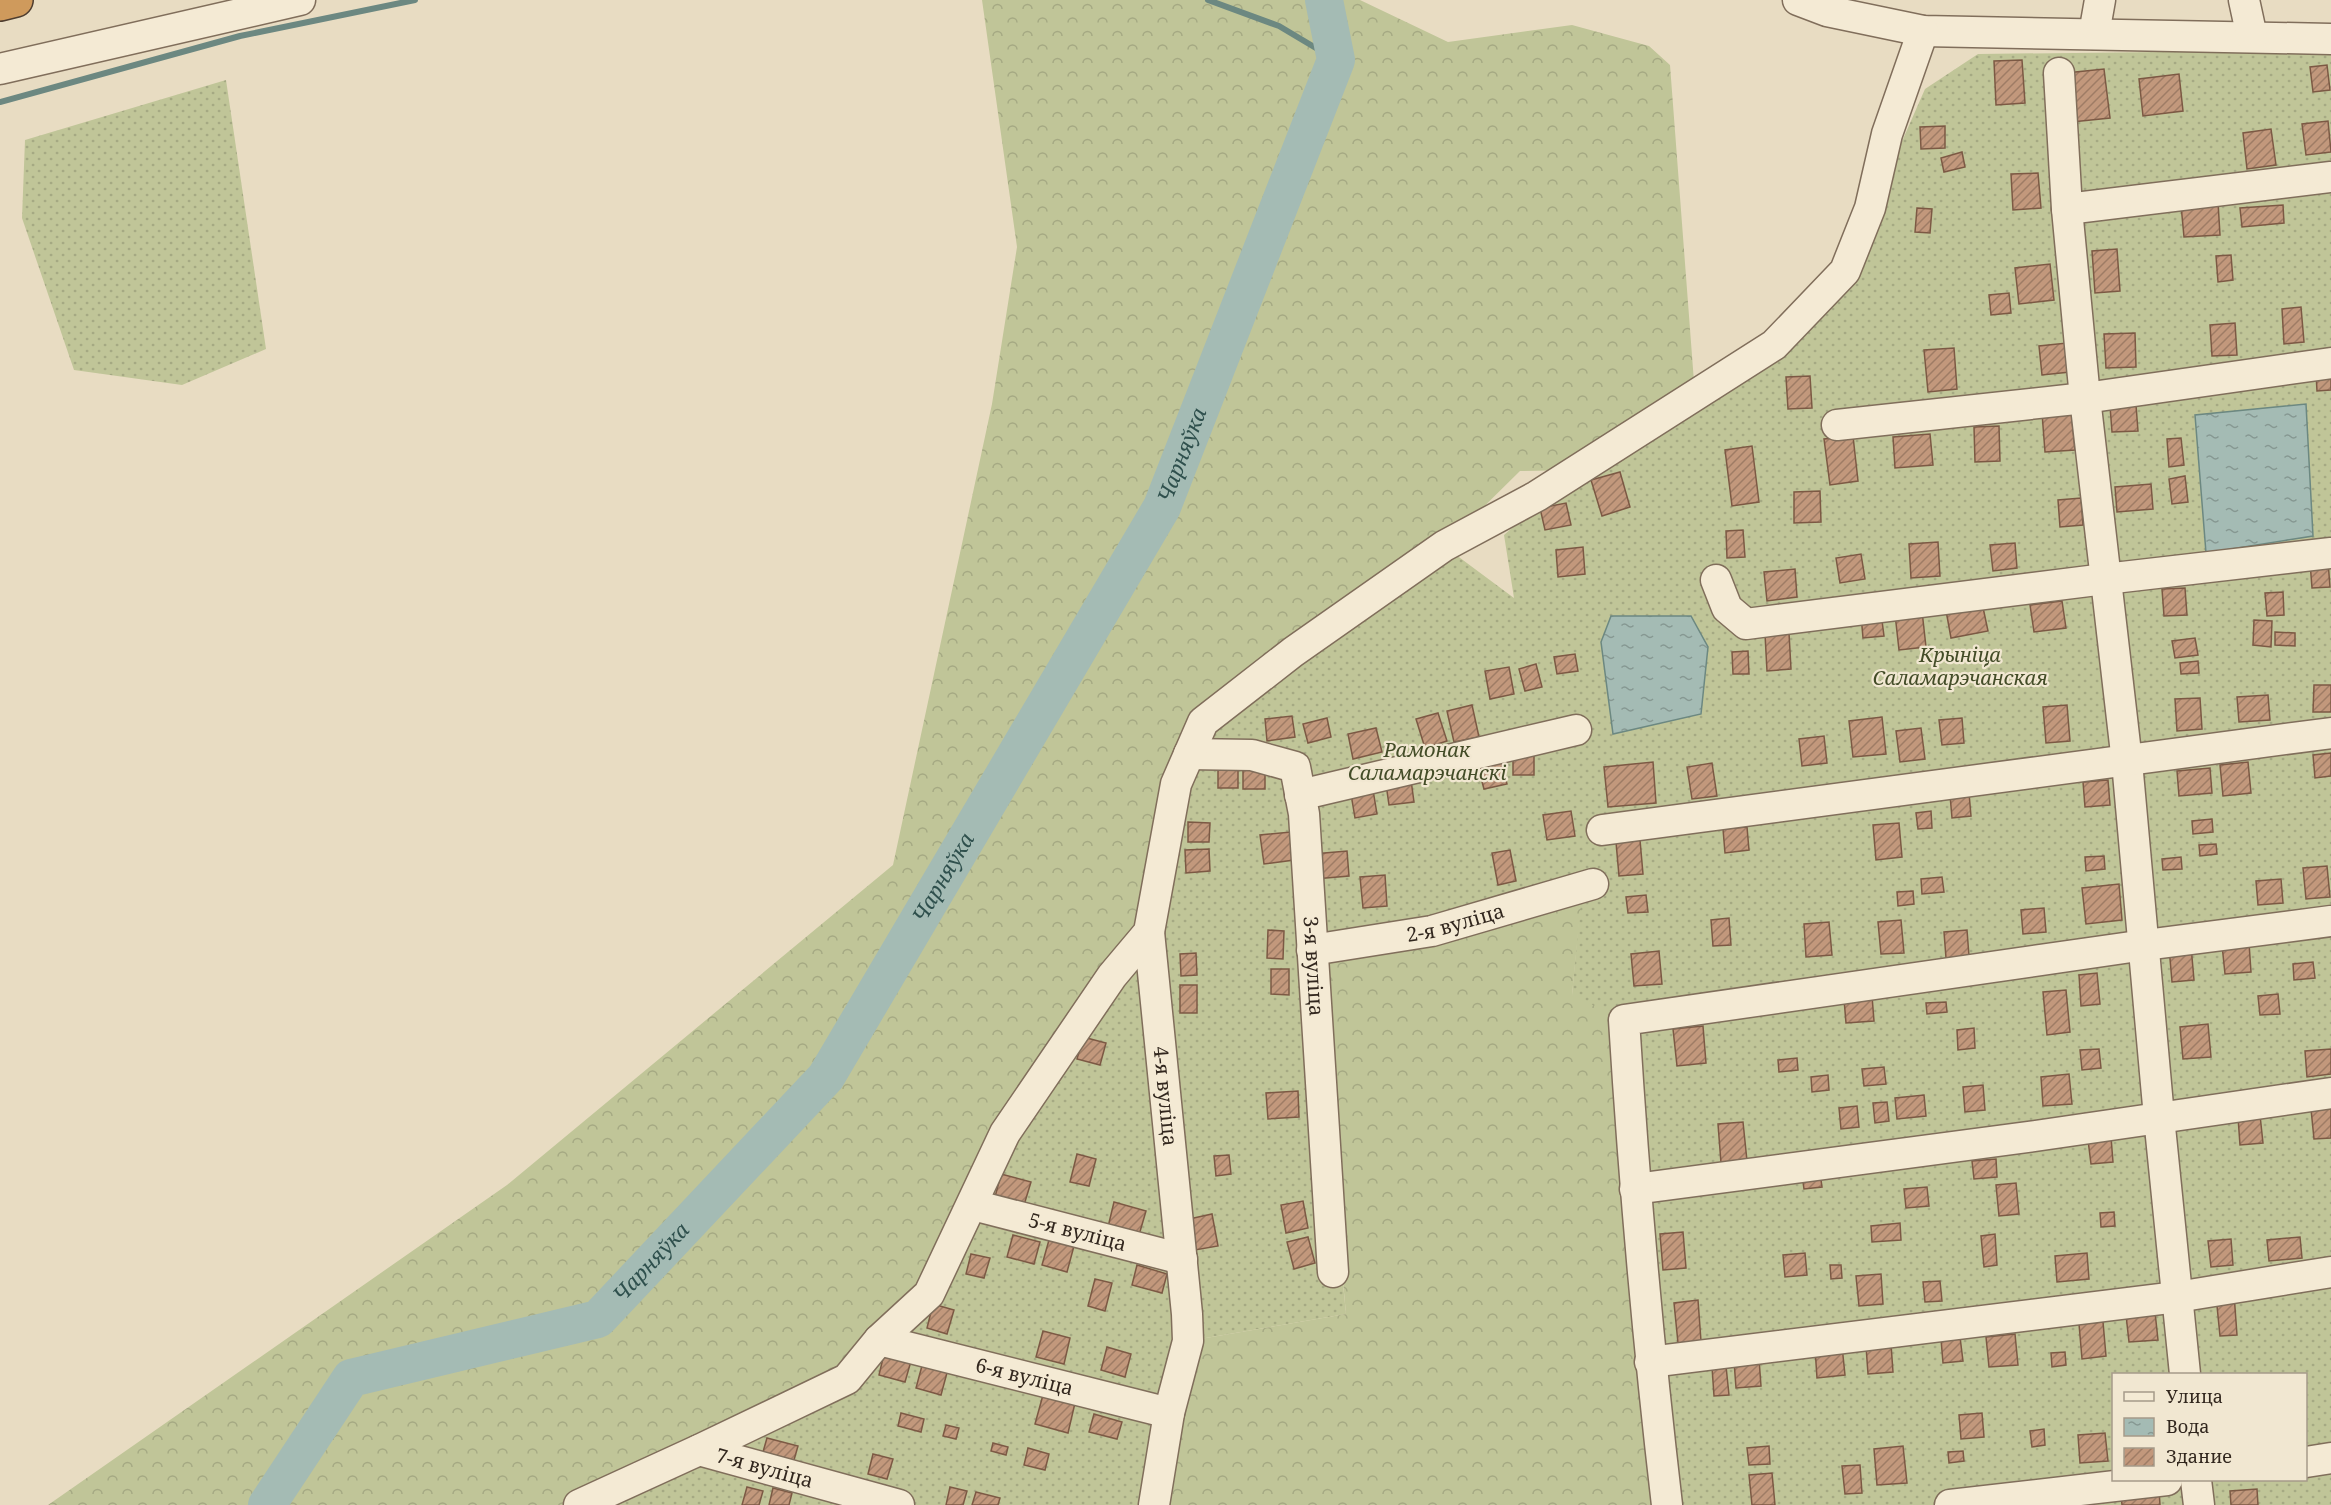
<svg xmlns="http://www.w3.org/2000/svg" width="2331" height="1505" viewBox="0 0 2331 1505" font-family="'Noto Serif',serif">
  <defs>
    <pattern id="grass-dots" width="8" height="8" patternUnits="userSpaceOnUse" patternTransform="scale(1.5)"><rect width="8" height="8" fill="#c0c598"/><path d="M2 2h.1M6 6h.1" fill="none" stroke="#a5a983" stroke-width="1.8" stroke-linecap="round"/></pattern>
    <pattern id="forest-crowns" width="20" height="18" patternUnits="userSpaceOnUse" patternTransform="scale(1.5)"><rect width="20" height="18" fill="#c0c598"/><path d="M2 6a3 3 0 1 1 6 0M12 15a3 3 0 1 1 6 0" fill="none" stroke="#a5a983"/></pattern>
    <pattern id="water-ripples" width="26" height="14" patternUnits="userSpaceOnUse" patternTransform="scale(1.5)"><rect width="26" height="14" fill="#a4bbb4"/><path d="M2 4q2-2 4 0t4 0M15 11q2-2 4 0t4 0" fill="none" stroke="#869892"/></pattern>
    <pattern id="building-hatch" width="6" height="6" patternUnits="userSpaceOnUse" patternTransform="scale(1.5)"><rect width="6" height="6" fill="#c2987c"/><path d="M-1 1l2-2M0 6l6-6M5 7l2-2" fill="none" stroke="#9e7c65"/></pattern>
  </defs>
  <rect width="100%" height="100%" fill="#e8dcc2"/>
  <g fill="url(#grass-dots)" fill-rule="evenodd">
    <path d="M2331 50V1505H1667L1572 995 1581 894 1327 1120 1346 1314 1188 1341 1154 1505H579L1203 722 1444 546 1514 598 1504 535 1577 470 1695 395 1845 271 1925 89 1978 54ZM2114 1374H2306V1480H2114Z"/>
    <path d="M226 80 266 349 182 385 74 370 22 218 25 140Z"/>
  </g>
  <g fill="url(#forest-crowns)">
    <path d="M982 0H1360L1448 42 1572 25 1649 46 1670 65 1695 395 1577 470 1520 471 1444 546 1203 722 1149 932 1112 976 929 1294 847 1379 579 1505H48L507 1185 893 865 992 404 1017 247Z"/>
    <path d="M1582 893 1572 995 1624 1020 1667 1505H1155L1188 1341 1346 1314 1313 951Z"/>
  </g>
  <g fill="url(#water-ripples)" stroke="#6c8881" stroke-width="1.5">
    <path d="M2306 404 2313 536 2206 553 2195 415Z"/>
    <path d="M1611 616H1691L1708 647 1701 714 1613 734 1601 642Z"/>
  </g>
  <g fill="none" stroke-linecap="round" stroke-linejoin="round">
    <g stroke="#6c8881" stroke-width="6">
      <path d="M1208 0 1279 26 1336 60"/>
      <path d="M0 102 240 36 415 0"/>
    </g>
    <path stroke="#a4bbb4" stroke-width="38" id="s1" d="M267 1505 351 1378 598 1319 826 1077 1162 507 1336 60 1324 0"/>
  </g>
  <g fill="url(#building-hatch)" stroke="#7c5944" stroke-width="1.5">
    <path d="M2022 60 2025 103 1996 105 1994 61Z"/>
    <path d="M2327 65 2330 90 2313 92 2310 67Z"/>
    <path d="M2104 69 2110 118 2072 122 2066 73Z"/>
    <path d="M2179 74 2183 111 2143 116 2139 79Z"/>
    <path d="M2328 121 2331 152 2306 155 2302 124Z"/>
    <path d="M1945 126V148L1921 149 1920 127Z"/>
    <path d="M2271 129 2276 165 2247 169 2243 133Z"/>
    <path d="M1962 152 1965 167 1944 172 1941 158Z"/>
    <path d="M2038 173 2041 208 2013 210 2011 174Z"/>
    <path d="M2218 202 2220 235 2184 237 2181 205Z"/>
    <path d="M2283 205 2284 223 2242 227 2240 208Z"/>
    <path d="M1917 208 1932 209 1930 233 1915 232Z"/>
    <path d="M2117 249 2120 291 2095 293 2092 251Z"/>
    <path d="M2231 255 2233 280 2218 282 2216 256Z"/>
    <path d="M2050 264 2054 300 2019 304 2015 268Z"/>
    <path d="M2009 293 2011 313 1991 315 1989 295Z"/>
    <path d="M2301 307 2304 342 2284 344 2282 309Z"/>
    <path d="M2235 323 2237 355 2212 356 2210 325Z"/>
    <path d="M2135 333 2136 367 2106 368 2104 334Z"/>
    <path d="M2067 343 2070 372 2042 375 2039 346Z"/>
    <path d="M1954 348 1957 389 1928 392 1924 350Z"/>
    <path d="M2331 372V390L2317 391 2316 373Z"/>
    <path d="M1810 376 1812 408 1788 409 1786 377Z"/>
    <path d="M2136 405 2138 431 2112 432 2110 406Z"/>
    <path d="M2071 410 2075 450 2045 452 2042 413Z"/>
    <path d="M1999 426 2000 461 1975 462 1974 427Z"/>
    <path d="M1930 434 1933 465 1895 468 1893 437Z"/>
    <path d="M1853 436 1858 481 1830 485 1824 439Z"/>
    <path d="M2181 438 2184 465 2169 467 2167 439Z"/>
    <path d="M1752 446 1759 502 1732 506 1725 450Z"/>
    <path d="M1620 472 1630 507 1602 516 1591 480Z"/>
    <path d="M2185 476 2188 502 2172 504 2169 479Z"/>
    <path d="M2151 484 2153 509 2117 512 2115 487Z"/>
    <path d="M1820 491 1821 522 1794 523V492Z"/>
    <path d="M2081 498 2083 525 2060 527 2058 500Z"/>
    <path d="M1566 503 1571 525 1545 530 1540 508Z"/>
    <path d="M1743 530 1745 557 1727 558 1726 531Z"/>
    <path d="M1938 542 1940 576 1911 578 1909 544Z"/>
    <path d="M2015 543 2017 568 1993 571 1990 545Z"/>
    <path d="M1583 547 1585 574 1558 577 1556 550Z"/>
    <path d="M1861 554 1865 579 1840 583 1836 558Z"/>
    <path d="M2328 561 2330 587 2312 588 2310 562Z"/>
    <path d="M1795 569 1797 597 1767 601 1764 572Z"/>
    <path d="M2185 588 2187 615 2164 616 2162 589Z"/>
    <path d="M2283 592 2284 615 2267 616 2265 593Z"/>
    <path d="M1981 598 1988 631 1951 638 1945 605Z"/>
    <path d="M2062 601 2066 628 2034 632 2030 605Z"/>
    <path d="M1922 611 1926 647 1899 650 1895 614Z"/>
    <path d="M1881 613 1884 636 1863 638 1861 615Z"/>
    <path d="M2254 620 2272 621 2271 647 2253 645Z"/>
    <path d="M2275 632 2295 633V646L2275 645Z"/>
    <path d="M1789 633 1791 669 1767 671 1765 634Z"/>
    <path d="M2195 638 2198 655 2175 658 2172 641Z"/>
    <path d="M1748 651 1749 674H1733L1732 652Z"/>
    <path d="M1575 654 1578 671 1557 674 1554 657Z"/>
    <path d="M2198 661 2199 673 2181 674 2180 663Z"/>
    <path d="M1536 664 1542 687 1525 691 1519 669Z"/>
    <path d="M1509 667 1514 694 1490 699 1485 671Z"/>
    <path d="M2314 685H2331V712H2313Z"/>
    <path d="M2268 695 2270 720 2239 722 2237 697Z"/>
    <path d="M2200 698 2202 729 2177 731 2175 699Z"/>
    <path d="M1472 705 1479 737 1454 742 1447 711Z"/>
    <path d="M2067 705 2070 741 2046 743 2043 707Z"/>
    <path d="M1438 713 1447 741 1425 748 1416 719Z"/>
    <path d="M1292 716 1295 737 1267 741 1265 719Z"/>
    <path d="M1882 717 1886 754 1853 757 1849 721Z"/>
    <path d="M1327 718 1331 737 1308 743 1303 724Z"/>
    <path d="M1962 718 1964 743 1942 745 1939 720Z"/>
    <path d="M1376 728 1382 752 1353 759 1348 734Z"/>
    <path d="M1921 728 1925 759 1900 762 1896 731Z"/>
    <path d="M1824 736 1827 763 1802 766 1799 739Z"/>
    <rect x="1513" y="753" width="21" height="22"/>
    <path d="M2331 753V776L2315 778 2313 755Z"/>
    <path d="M1501 761 1507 784 1484 789 1478 767Z"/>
    <path d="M1653 762 1656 803 1608 807 1604 767Z"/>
    <path d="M2248 762 2251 793 2223 796 2220 765Z"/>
    <path d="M1712 763 1717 796 1692 799 1687 767Z"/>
    <rect x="1243" y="767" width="22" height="22"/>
    <path d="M2210 768 2212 793 2179 796 2177 771Z"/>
    <rect x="1218" y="770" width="20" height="18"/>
    <path d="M1411 780 1414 802 1389 805 1386 784Z"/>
    <path d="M2108 780 2110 805 2085 807 2083 782Z"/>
    <path d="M1372 784 1377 814 1355 818 1350 788Z"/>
    <path d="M1969 793 1971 816 1952 818 1950 795Z"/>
    <path d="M1571 811 1575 836 1547 840 1543 815Z"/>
    <path d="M1931 811 1932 828 1918 829 1916 813Z"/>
    <path d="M2212 819 2213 832 2193 834 2192 821Z"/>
    <path d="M1188 822 1210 823 1209 842H1188Z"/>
    <path d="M1899 823 1902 857 1876 860 1873 825Z"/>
    <path d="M1747 827 1749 850 1725 853 1723 829Z"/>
    <path d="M1291 832 1294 860 1264 864 1260 835Z"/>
    <path d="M1640 840 1643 874 1619 876 1616 842Z"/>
    <path d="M2216 844 2217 854 2200 856 2199 845Z"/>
    <path d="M1209 849 1210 871 1186 873 1185 850Z"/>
    <path d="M1510 850 1516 881 1498 885 1492 853Z"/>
    <path d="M1347 851 1349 876 1315 879 1313 854Z"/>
    <path d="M2104 856 2105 869 2086 871 2085 857Z"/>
    <path d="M2181 857 2182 869 2163 870 2162 859Z"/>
    <path d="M2327 866 2330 897 2306 899 2303 868Z"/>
    <path d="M1385 875 1387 906 1363 908 1360 877Z"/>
    <path d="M1942 877 1944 892 1922 894 1921 879Z"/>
    <path d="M2281 879 2283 903 2258 905 2256 881Z"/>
    <path d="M2119 884 2122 920 2086 924 2082 888Z"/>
    <path d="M1913 891 1914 904 1898 906 1897 892Z"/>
    <path d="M1646 895 1648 912 1628 913 1626 897Z"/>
    <path d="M2044 908 2046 932 2023 934 2021 910Z"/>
    <path d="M1729 918 1731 945 1713 946 1711 920Z"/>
    <path d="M1901 920 1904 953 1881 954 1878 922Z"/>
    <path d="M1829 922 1832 955 1806 957 1804 924Z"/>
    <path d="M1268 930 1284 931 1283 959 1267 958Z"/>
    <path d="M1967 930 1969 956 1946 958 1944 932Z"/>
    <path d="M2249 943 2251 972 2225 974 2222 945Z"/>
    <path d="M2191 946 2194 980 2172 982 2169 947Z"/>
    <path d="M1659 951 1662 984 1634 986 1631 954Z"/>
    <path d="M1196 953 1197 975 1181 976 1180 954Z"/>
    <path d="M2313 962 2315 978 2294 980 2293 964Z"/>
    <path d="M1271 969H1289V995L1271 994Z"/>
    <path d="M2097 973 2100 1004 2081 1006 2079 975Z"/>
    <rect x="1180" y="985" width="17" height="28"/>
    <path d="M2066 990 2070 1032 2047 1035 2043 992Z"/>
    <path d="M2278 994 2280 1014 2260 1015 2258 996Z"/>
    <path d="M1872 996 1874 1021 1846 1023 1844 999Z"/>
    <path d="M1946 1002 1947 1012 1927 1014 1926 1003Z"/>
    <path d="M2208 1024 2211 1057 2183 1059 2180 1027Z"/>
    <path d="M1703 1026 1706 1063 1677 1066 1673 1029Z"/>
    <path d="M1974 1028 1975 1048 1958 1050 1957 1030Z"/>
    <path d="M1083 1037 1106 1043 1100 1065 1077 1059Z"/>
    <path d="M2099 1049 2101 1068 2082 1070 2080 1050Z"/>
    <path d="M2331 1049V1074L2307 1077 2305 1051Z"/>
    <path d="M1797 1058 1798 1070 1779 1072 1778 1060Z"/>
    <path d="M1884 1067 1886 1084 1864 1086 1862 1069Z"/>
    <path d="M2069 1074 2072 1104 2043 1106 2041 1077Z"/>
    <path d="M1828 1075 1829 1090 1812 1092 1811 1077Z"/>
    <path d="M1983 1085 1985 1110 1965 1112 1963 1087Z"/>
    <path d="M1298 1091 1299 1117 1268 1119 1266 1093Z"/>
    <path d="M1924 1095 1926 1116 1897 1119 1895 1098Z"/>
    <path d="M1887 1102 1889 1121 1875 1123 1873 1103Z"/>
    <path d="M1857 1106 1859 1127 1841 1129 1839 1108Z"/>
    <path d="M2331 1107V1138L2314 1139 2311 1109Z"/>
    <path d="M2260 1115 2263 1143 2240 1145 2238 1117Z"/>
    <path d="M1743 1122 1747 1161 1721 1163 1718 1124Z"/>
    <path d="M2111 1137 2113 1162 2091 1164 2088 1140Z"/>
    <path d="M1077 1154 1096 1159 1089 1186 1070 1182Z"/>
    <path d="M1229 1155 1231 1174 1216 1176 1214 1156Z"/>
    <path d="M1996 1159 1997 1177 1974 1179 1972 1161Z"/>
    <path d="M1820 1173 1822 1187 1804 1189 1802 1175Z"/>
    <path d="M1001 1174 1031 1182 1024 1205 995 1197Z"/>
    <path d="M2016 1183 2019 1214 1999 1216 1996 1185Z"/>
    <path d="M1927 1187 1929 1206 1906 1208 1904 1189Z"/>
    <path d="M1303 1201 1308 1228 1286 1233 1281 1205Z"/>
    <path d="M1114 1202 1146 1211 1139 1235 1108 1227Z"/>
    <path d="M2114 1212 2115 1226 2101 1227 2100 1213Z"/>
    <path d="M1212 1214 1218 1246 1195 1250 1189 1219Z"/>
    <path d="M1900 1223 1901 1240 1872 1242 1871 1226Z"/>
    <path d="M1683 1232 1686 1268 1663 1270 1660 1234Z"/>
    <path d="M1995 1234 1997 1265 1984 1267 1981 1236Z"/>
    <path d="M1013 1235 1040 1242 1034 1264 1007 1257Z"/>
    <path d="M1308 1237 1315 1263 1294 1269 1287 1242Z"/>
    <path d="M2300 1237 2302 1258 2269 1261 2267 1240Z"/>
    <path d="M2231 1239 2233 1265 2211 1267 2208 1241Z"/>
    <path d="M1049 1240 1074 1246 1067 1272 1042 1265Z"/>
    <path d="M1805 1253 1807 1275 1785 1277 1783 1255Z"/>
    <path d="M2087 1253 2089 1279 2057 1282 2055 1256Z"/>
    <path d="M971 1254 990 1258 984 1278 966 1274Z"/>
    <path d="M1137 1265 1167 1274 1162 1293 1132 1285Z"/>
    <path d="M1830 1265H1841L1842 1278 1831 1279Z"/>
    <path d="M1881 1274 1883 1304 1859 1306 1856 1276Z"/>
    <path d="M1095 1279 1112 1283 1105 1311 1088 1306Z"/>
    <path d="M1940 1281 1942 1301 1925 1302 1923 1282Z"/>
    <path d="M2234 1294 2237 1335 2220 1336 2216 1296Z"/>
    <path d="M1698 1300 1701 1341 1678 1343 1674 1303Z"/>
    <path d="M933 1304 954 1310 947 1334 927 1328Z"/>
    <path d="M2155 1312 2158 1340 2129 1342 2126 1315Z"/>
    <path d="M2103 1322 2106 1356 2082 1359 2079 1324Z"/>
    <path d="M1043 1331 1070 1338 1064 1364 1036 1357Z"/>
    <path d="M2015 1334 2018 1365 1989 1367 1986 1337Z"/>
    <path d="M1960 1337 1963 1361 1943 1363 1941 1339Z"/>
    <path d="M1891 1344 1893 1372 1868 1374 1866 1346Z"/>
    <path d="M1842 1346 1845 1375 1817 1378 1815 1348Z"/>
    <path d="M1107 1347 1131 1354 1125 1377 1101 1370Z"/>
    <path d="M2065 1352 2066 1365 2052 1367 2051 1353Z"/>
    <path d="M884 1354 911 1361 905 1382 879 1375Z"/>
    <path d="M1759 1359 1761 1386 1736 1388 1734 1361Z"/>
    <path d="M923 1362 948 1369 941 1395 916 1388Z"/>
    <path d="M1726 1366 1729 1395 1714 1396 1712 1367Z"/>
    <path d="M1043 1395 1075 1403 1068 1433 1035 1424Z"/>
    <path d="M901 1413 924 1419 921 1432 898 1426Z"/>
    <path d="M1982 1413 1984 1437 1961 1439 1959 1415Z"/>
    <path d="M1094 1414 1122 1422 1117 1439 1089 1432Z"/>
    <path d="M946 1425 959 1428 956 1439 943 1436Z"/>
    <path d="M2044 1429 2045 1445 2032 1447 2030 1431Z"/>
    <path d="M2105 1433 2108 1461 2080 1463 2078 1435Z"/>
    <path d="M767 1438 798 1446 792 1467 761 1459Z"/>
    <path d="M993 1443 1008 1447 1006 1455 991 1451Z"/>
    <path d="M1769 1446 1770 1464 1749 1465 1747 1448Z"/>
    <path d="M1903 1446 1907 1483 1877 1485 1874 1449Z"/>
    <path d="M1028 1448 1049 1454 1045 1470 1024 1465Z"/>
    <path d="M1963 1451 1964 1461 1949 1463 1948 1452Z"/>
    <path d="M873 1454 893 1459 887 1479 868 1474Z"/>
    <path d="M1860 1465 1862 1493 1845 1494 1842 1466Z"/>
    <path d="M1772 1473 1775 1505H1752L1749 1475Z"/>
    <path d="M747 1487 763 1491 759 1505H742Z"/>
    <path d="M950 1487 967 1491 963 1505H946Z"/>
    <path d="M773 1488 792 1493 789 1505H769Z"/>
    <path d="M2257 1489 2258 1505H2231L2230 1491Z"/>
    <path d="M2159 1490 2160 1505H2122L2121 1493Z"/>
    <path d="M976 1492 1000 1498 998 1505H972Z"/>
  </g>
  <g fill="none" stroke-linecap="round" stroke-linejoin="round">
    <g stroke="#806e5b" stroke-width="33">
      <g id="minor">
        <path d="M1798 0 1827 11 1923 31 2331 39"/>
        <path d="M2244 0 2252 37"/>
        <path d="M2094 34 2100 0"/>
        <path d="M0 69 300 0"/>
        <path d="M2059 73 2067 209 2085 398 2127 762 2159 1117 2185 1374"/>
        <path d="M2067 209 2331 177"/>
        <path d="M1837 425 2085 398 2331 363"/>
        <path d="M1716 580 1727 608 1746 624 2105 579 2331 553"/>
        <path id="s2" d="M1189 754 1252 755 1295 767 1304 814 1333 1272"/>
        <path d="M1300 795 1576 730"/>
        <path d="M1602 830 2331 733"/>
        <path id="s3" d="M1149 932 1187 1314 1188 1341 1169 1413 1154 1505"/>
        <path id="s4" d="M1312 950 1432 931 1593 884"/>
        <path d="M1635 1189 2035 1136 2331 1093"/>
        <path id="s5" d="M973 1205 1182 1259"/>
        <path id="s6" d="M879 1340 1169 1413"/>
        <path d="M1650 1362 2177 1297 2331 1272"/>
        <path id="s7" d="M699 1450 899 1505"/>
        <path d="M2306 1462 2331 1458"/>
        <path d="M2196 1480 2199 1505"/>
        <path d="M579 1505 699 1450 847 1379 879 1340 929 1294 1005 1133 1112 976 1149 932 1176 784 1203 722 1293 652 1444 546 1537 496 1774 345 1845 271 1870 208 1887 134 1923 31"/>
        <path d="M1667 1505C1648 1343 1634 1182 1624 1020L2145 945 2331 921"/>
        <path d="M1950 1505 2167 1480"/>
      </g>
    </g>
    <g stroke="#4e3d2f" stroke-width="36">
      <path id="highway" d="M0 4 16 0"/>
    </g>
    <use href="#minor" stroke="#f4ead4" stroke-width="30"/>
    <use href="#highway" stroke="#cf9a5c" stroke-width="33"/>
  </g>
  <g text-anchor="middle" stroke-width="4.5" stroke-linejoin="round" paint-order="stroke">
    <g font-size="20" font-style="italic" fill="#434c27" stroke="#f1e7d1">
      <text x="1960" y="662">Крыніца<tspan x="1960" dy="23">Саламарэчанская</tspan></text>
      <text x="1427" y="757">Рамонак<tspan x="1427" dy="23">Саламарэчанскі</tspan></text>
    </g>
    <g font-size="20" fill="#32271e" stroke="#f1e7d1">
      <text dy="7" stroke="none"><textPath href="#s4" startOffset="146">2-я вуліца</textPath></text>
      <text dy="7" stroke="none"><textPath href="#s2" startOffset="308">3-я вуліца</textPath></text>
      <text dy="7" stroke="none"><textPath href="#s3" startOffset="165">4-я вуліца</textPath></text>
      <text dy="7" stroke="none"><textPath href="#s5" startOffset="108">5-я вуліца</textPath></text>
      <text dy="7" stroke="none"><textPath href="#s6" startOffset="150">6-я вуліца</textPath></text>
      <text dy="7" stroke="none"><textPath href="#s7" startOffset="68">7-я вуліца</textPath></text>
    </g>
    <g font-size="21" font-style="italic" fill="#2f504d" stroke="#f1e7d1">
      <text dy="7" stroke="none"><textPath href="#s1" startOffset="1456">Чарняўка</textPath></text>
      <text dy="7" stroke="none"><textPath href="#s1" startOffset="970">Чарняўка</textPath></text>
      <text dy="7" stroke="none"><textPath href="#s1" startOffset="484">Чарняўка</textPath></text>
    </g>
  </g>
  <rect x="2112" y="1373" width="195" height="108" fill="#f1e7d1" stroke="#a59a89" stroke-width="1.5"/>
  <rect x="2124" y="1392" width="30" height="9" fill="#f4ead4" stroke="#a59a89" stroke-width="1.5"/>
  <text x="2166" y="1403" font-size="18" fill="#32271e">Улица</text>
  <rect x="2124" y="1418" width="30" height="18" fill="url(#water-ripples)" stroke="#a59a89" stroke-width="1.5"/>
  <text x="2166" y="1433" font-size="18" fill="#32271e">Вода</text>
  <rect x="2124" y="1448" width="30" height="18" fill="url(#building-hatch)" stroke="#a59a89" stroke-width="1.5"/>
  <text x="2166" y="1463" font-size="18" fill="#32271e">Здание</text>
</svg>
